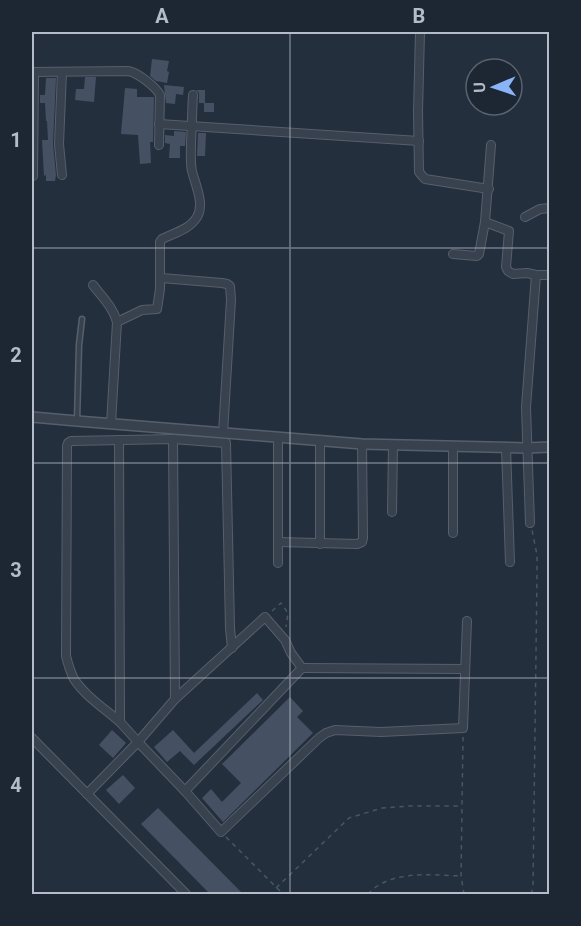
<svg xmlns="http://www.w3.org/2000/svg" width="581" height="926" viewBox="0 0 581 926" font-family="Roboto,sans-serif">
  <rect width="100%" height="100%" fill="#242f3e"/>
  <g fill="#455162">
    <path d="M152 59 169 61 167 71 169 72 167 83 156 81 150 76Z"/>
    <path d="M85 77H96L94 102 75 100 76 89H84Z"/>
    <path d="M46 78H56L53 144 56 175 55 181H46V175L44 176 42 140H48L47 121H46L45 103H40V95H45Z"/>
    <path d="M164 85 184 87 183 95 176 94 175 104 166 103Z"/>
    <path d="M125 88 137 89V97H154L153 142H150L151 163 140 164 138 135 121 134Z"/>
    <path d="M196 90H205V103H199V93Z"/>
    <rect x="204" y="103" width="10" height="9"/>
    <path d="M174 131 186 132 185 146H180V158H169L170 144 165 143V135L174 136Z"/>
    <path d="M198 133H206L205 156H197Z"/>
    <path d="M257 693 263 700 194 765 180 751 167 762 154 747 173 730 194 753Z"/>
    <path d="M290 697 303 711 297 717 313 733 223 822 202 798 211 789 222 802 241 783 222 764Z"/>
    <path d="M112 730 126 743 113 758 99 745Z"/>
    <path d="M123 775 135 788 119 804 106 790Z"/>
    <path d="M158 808 243 894H210L141 824Z"/>
  </g>
  <g fill="none" stroke-linecap="round" stroke-linejoin="round">
    <g stroke="#565f6c" stroke-width="7">
      <path id="service" d="M77 421 79 345 82 319"/>
    </g>
    <g stroke="#565f6c" stroke-width="10">
      <g id="minor">
        <path d="M420 32 418 112 419 172 425 179 489 189"/>
        <path d="M32 72 128 71C137 72 156 87 160 95L159 145"/>
        <path d="M62 72 59 144 62 175"/>
        <path d="M159 124 419 141"/>
        <path d="M491 145 485 222 509 231 506 267 508 271 513 274 527 273 536 275H550"/>
        <path d="M33 176 34 72"/>
        <path d="M525 217 540 209 550 208"/>
        <path d="M453 254 477 256 479 254 485 222"/>
        <path d="M161 278 222 283 227 284 230 286 231 300 223 433"/>
        <path d="M93 285C102 297 113 307 117 322L111 424"/>
        <path d="M117 322 142 310 157 309 160 289V242L162 239C174 233 189 230 197 217 205 204 195 184 192 171 190 162 191 152 191 142 192 127 192 111 193 95"/>
        <path d="M173 439 175 699"/>
        <path d="M320 440V544"/>
        <path d="M453 447V533"/>
        <path d="M506 448 510 562"/>
        <path d="M392 512 393 445"/>
        <path d="M530 523 526 407 536 275"/>
        <path d="M278 542 357 544 362 542 363 538 362 444"/>
        <path d="M278 563V437"/>
        <path d="M302 668 465 669"/>
        <path d="M120 722C105 709 85 696 74 679 70 671 68 664 66 656L67 446 68 443 71 441 173 439 226 443 230 628 232 648"/>
        <path d="M32 738 186 894"/>
        <path d="M185 791 221 832 319 738 326 733 335 730 381 732 463 728 467 621"/>
        <path d="M87 794 138 742 185 791 302 668 291 653 285 640 265 617 175 699 138 742 120 722 119 440"/>
      </g>
    </g>
    <g stroke="#565f6c" stroke-width="12">
      <path id="tertiary" d="M32 417 77 421 362 444 526 448 550 447"/>
    </g>
    <g stroke="#44595c" stroke-width="1.5" stroke-dasharray="4.5 4.5" stroke-linecap="butt">
      <path d="M272 611 281 603 288 613 286 627"/>
      <path d="M463 737 461 876 464 894"/>
      <path d="M226 837 283 894"/>
      <path d="M276 888 349 818 382 808 410 806H462"/>
      <path d="M368 894C371 891 375 887 379 885 402 871 435 875 461 876"/>
      <path d="M531 894 533 888 537 574V555L532 530"/>
    </g>
    <use href="#service" stroke="#38414e" stroke-width="4"/>
    <use href="#minor" stroke="#38414e" stroke-width="8"/>
    <use href="#tertiary" stroke="#38414e" stroke-width="9"/>
  </g>
  <path fill="none" stroke="#b4bcc9" stroke-width="1.5" stroke-opacity="0.55" d="M290 32V894M32 248H550M32 463H550M32 678H550"/>
  <rect width="581" height="926" fill="none" stroke="#1d2633" stroke-width="66"/>
  <g transform="translate(494 87) rotate(268)"><circle r="28" fill="#1d2633" stroke="#59626f" stroke-width="1.5"/>
  <path d="M0-4.5L10 22L0 15L-10 22Z" fill="#8ab4f8"/>
  <text y="-9" font-size="16" font-weight="bold" text-anchor="middle" fill="#b4bcc9">U</text>
  </g>
  <rect x="33" y="33" width="515" height="860" fill="none" stroke="#b4bcc9" stroke-width="2"/>
  <g font-size="20" text-anchor="middle" font-weight="bold" fill="#b4bcc9">
    <text x="162" y="23">A</text>
    <text x="419" y="23">B</text>
    <text x="16" y="147">1</text>
    <text x="16" y="362">2</text>
    <text x="16" y="577">3</text>
    <text x="16" y="792">4</text>
  </g>
</svg>
